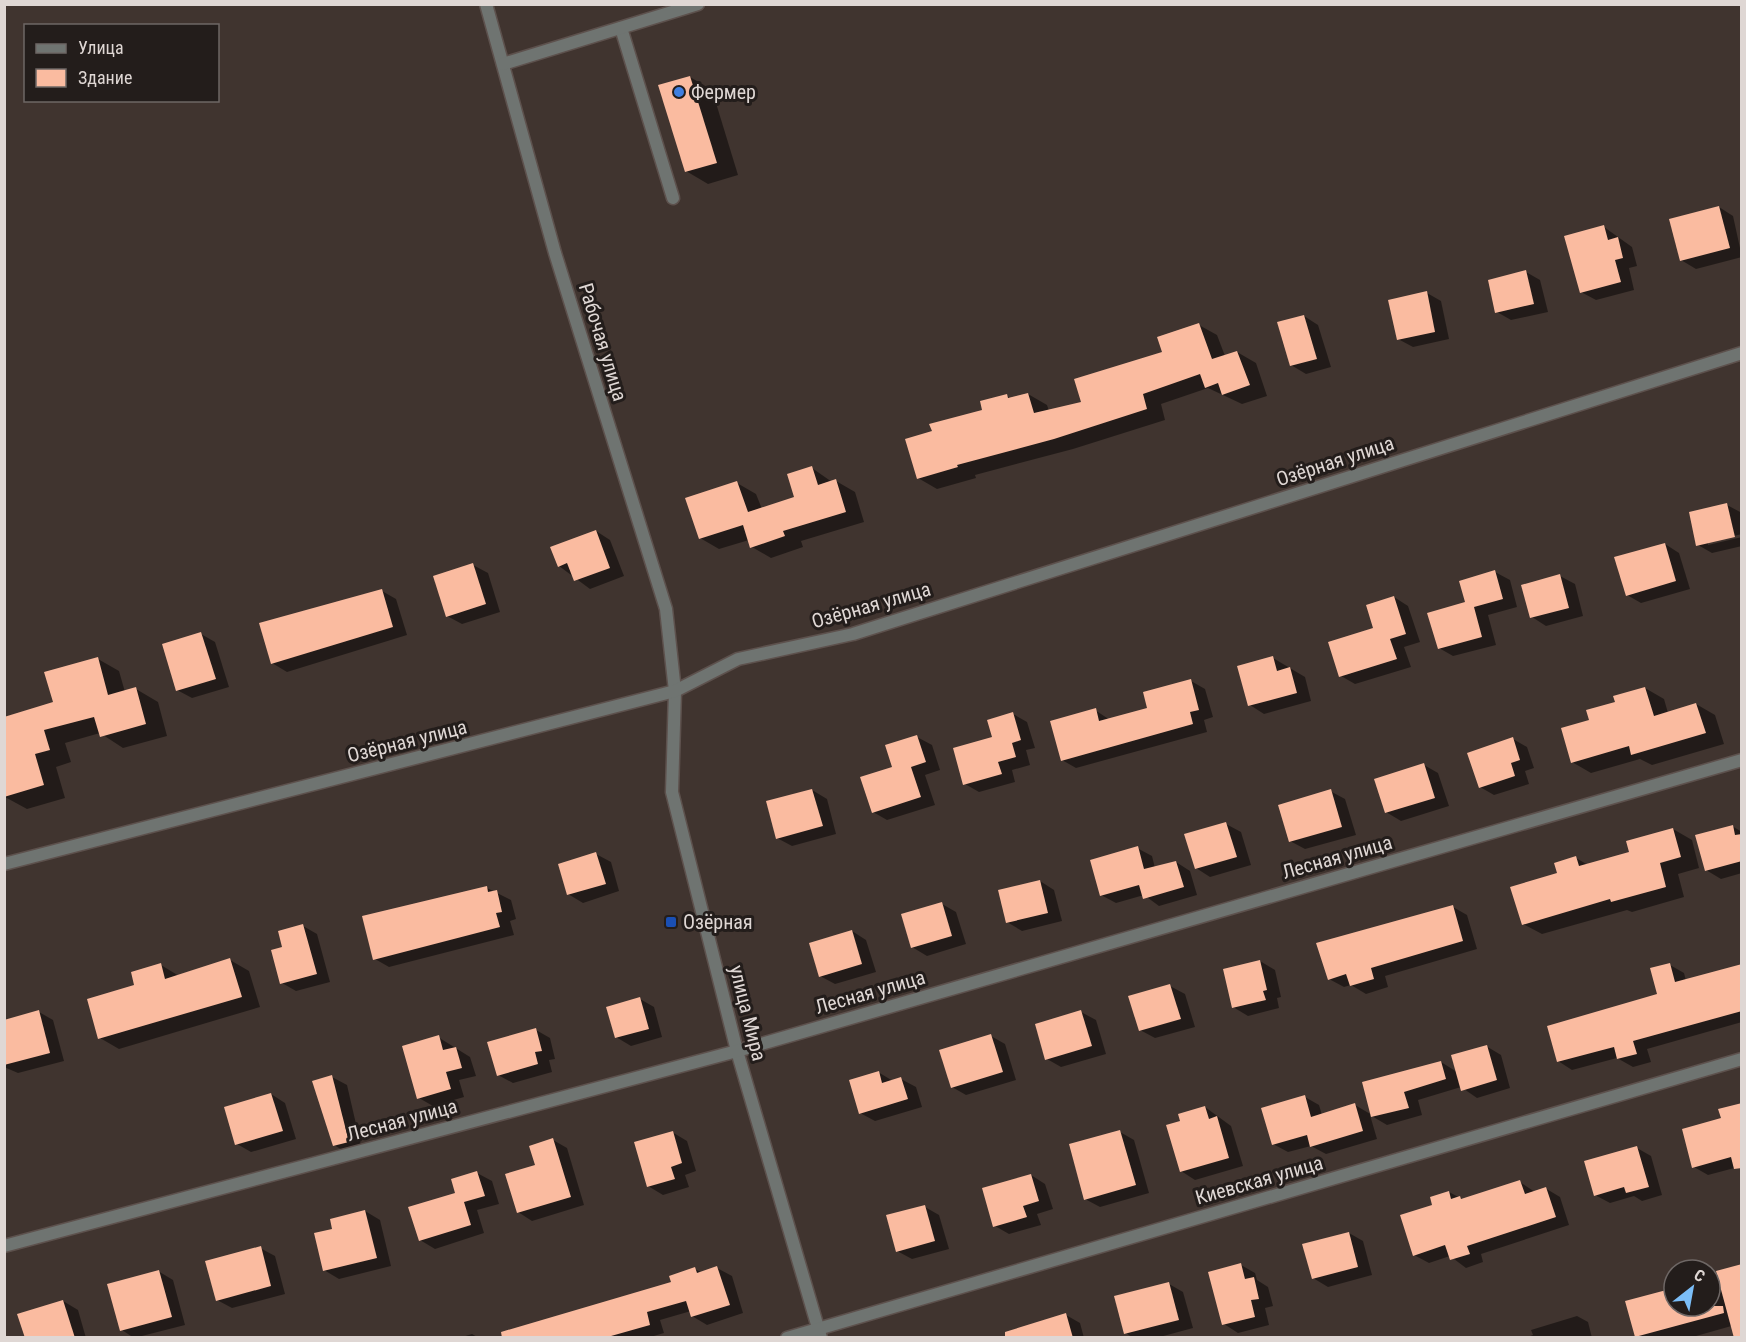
<svg xmlns="http://www.w3.org/2000/svg" width="1746" height="1342" viewBox="0 0 1746 1342" font-family="'Roboto Condensed',sans-serif">
  <rect width="100%" height="100%" fill="#40342f"/>
  <g fill="#0007">
    <path d="M690 77 712 90 738 175 708 184 686 171Z"/>
    <path d="M1719 207 1733 216 1742 257 1696 269 1681 260Z"/>
    <path d="M1604 227 1632 247 1637 266 1629 268 1634 290 1596 300 1581 292Z"/>
    <path d="M1526 272 1540 280 1548 312 1511 320 1497 312Z"/>
    <path d="M1427 293 1441 301 1449 339 1413 347 1398 339Z"/>
    <path d="M1304 316 1318 325 1331 367 1306 374 1291 365Z"/>
    <path d="M1199 325 1217 335 1225 356 1237 352 1256 363 1267 396 1242 404 1208 388 1161 404 1165 420 1073 449 975 475 976 478 937 489 918 478 933 432 984 411 1007 396 1012 399 1028 394 1047 405 1049 411 1082 403 1164 353Z"/>
    <path d="M812 468 832 482 836 481 855 492 864 522 801 541 803 547 771 558 752 547 749 540 719 549 700 538 737 483 756 494 762 509 796 498Z"/>
    <path d="M1727 505 1742 513V534L1708 542V545L1742 537V546L1712 553 1698 545Z"/>
    <path d="M596 531 610 540 624 576 590 589 559 566Z"/>
    <path d="M1665 544 1679 553 1690 589 1641 603 1627 595Z"/>
    <path d="M473 565 488 573 500 612 462 624 447 616Z"/>
    <path d="M1495 572 1510 580 1517 607 1488 615 1496 645 1453 656 1439 648 1467 603Z"/>
    <path d="M1560 576 1575 584 1583 616 1546 626 1532 617Z"/>
    <path d="M382 591 396 599 407 635 287 672 272 663Z"/>
    <path d="M1394 597 1408 606 1420 642 1404 647 1411 667 1355 684 1341 676 1375 629Z"/>
    <path d="M201 634 215 642 229 687 192 698 177 690Z"/>
    <path d="M1273 658 1305 677 1311 701 1264 714 1250 705Z"/>
    <path d="M98 659 119 671 125 692 136 689 158 702 167 736 123 748 100 733 65 743 71 762 56 767 65 798 27 809 5 797 54 703Z"/>
    <path d="M1191 681 1205 689 1213 717 1204 720 1207 732 1076 768 1062 760 1095 710 1110 720 1149 709Z"/>
    <path d="M1645 688 1664 699 1668 713 1696 704 1715 715 1724 744 1652 765 1640 759 1591 773 1572 762 1591 721Z"/>
    <path d="M1013 714 1027 722 1035 748 1026 750 1030 765 1012 770 1015 782 979 792 965 784Z"/>
    <path d="M917 737 932 745 940 770 925 775 935 805 887 820 873 812 894 768Z"/>
    <path d="M1513 739 1527 747 1534 768 1525 771 1529 784 1494 795 1480 787Z"/>
    <path d="M1424 765 1438 773 1449 806 1401 821 1386 812Z"/>
    <path d="M812 790 827 799 836 834 792 846 777 838Z"/>
    <path d="M1330 791 1345 799 1356 835 1305 849 1290 841Z"/>
    <path d="M1226 824 1241 832 1251 865 1210 877 1196 868Z"/>
    <path d="M1732 826 1742 832V873L1721 879 1706 870Z"/>
    <path d="M1673 829 1692 840 1699 868 1678 874 1684 897 1632 912 1627 910 1542 934 1523 924 1559 874 1576 858 1588 865 1631 853Z"/>
    <path d="M1137 848 1152 856 1155 868 1176 862 1190 871 1197 895 1159 906 1144 895 1116 903 1101 895Z"/>
    <path d="M596 854 611 862 619 891 583 903 568 894Z"/>
    <path d="M1040 881 1054 890 1062 921 1022 931 1007 922Z"/>
    <path d="M487 888 511 900 516 919 510 921 514 935 389 967 375 959Z"/>
    <path d="M942 904 956 912 966 944 927 956 912 947Z"/>
    <path d="M1453 907 1467 915 1477 949 1385 976 1388 987 1366 994 1351 985 1344 987 1329 979Z"/>
    <path d="M303 926 317 934 330 982 296 991 282 983 284 948Z"/>
    <path d="M852 931 866 940 876 972 835 984 820 976Z"/>
    <path d="M230 960 249 971 260 1007 119 1049 100 1038 136 986 161 965 179 976Z"/>
    <path d="M1260 961 1275 970 1281 997 1277 998 1279 1008 1248 1016 1233 1007Z"/>
    <path d="M1670 965 1684 973 1686 981 1742 966V1022L1647 1049 1651 1062 1633 1067 1617 1058 1572 1070 1558 1061 1659 995Z"/>
    <path d="M1170 986 1185 994 1195 1027 1155 1038 1140 1030Z"/>
    <path d="M640 999 654 1007 662 1037 631 1046 616 1037Z"/>
    <path d="M39 1012 53 1020 64 1061 18 1073 4 1067V1021Z"/>
    <path d="M1081 1012 1096 1020 1106 1054 1061 1067 1047 1059Z"/>
    <path d="M536 1030 550 1038 555 1059 549 1060 552 1072 513 1083 498 1075Z"/>
    <path d="M991 1036 1005 1044 1016 1080 966 1095 952 1087Z"/>
    <path d="M438 1037 470 1057 476 1076 459 1080 464 1097 433 1106 419 1098Z"/>
    <path d="M1486 1046 1501 1055 1510 1088 1477 1098 1461 1087 1418 1100 1422 1115 1387 1125 1370 1115 1377 1139 1326 1154 1311 1146 1288 1152 1273 1144 1305 1097 1319 1105 1322 1115 1355 1105 1372 1115 1441 1062 1457 1072Z"/>
    <path d="M878 1072 893 1081 901 1079 916 1087 922 1107 875 1121 860 1113Z"/>
    <path d="M332 1077 347 1085 362 1150 349 1154 334 1145Z"/>
    <path d="M271 1094 285 1103 296 1139 251 1152 237 1144Z"/>
    <path d="M1205 1107 1231 1126 1243 1166 1195 1180 1181 1171 1182 1122Z"/>
    <path d="M1723 1120 1742 1166 1708 1175 1694 1167Z"/>
    <path d="M672 1132 687 1141 696 1171 685 1175 689 1187 663 1195 648 1186Z"/>
    <path d="M1120 1132 1134 1140 1149 1193 1100 1207 1085 1199Z"/>
    <path d="M553 1140 567 1148 584 1205 532 1221 518 1212 537 1166Z"/>
    <path d="M1637 1148 1651 1156 1662 1195 1642 1201 1634 1196 1610 1203 1595 1195Z"/>
    <path d="M477 1173 492 1181 499 1204 477 1210 484 1233 435 1249 420 1240Z"/>
    <path d="M1031 1175 1045 1184 1053 1209 1037 1214 1041 1225 1009 1234 995 1226Z"/>
    <path d="M1520 1182 1535 1192 1545 1188 1560 1197 1569 1225 1481 1254 1483 1262 1466 1268 1450 1256 1429 1263 1414 1255 1434 1206 1449 1192 1464 1200Z"/>
    <path d="M925 1207 939 1215 949 1249 912 1259 897 1251Z"/>
    <path d="M365 1211 380 1220 391 1266 339 1279 324 1270 334 1230Z"/>
    <path d="M1349 1233 1363 1241 1372 1275 1328 1287 1313 1278Z"/>
    <path d="M260 1248 275 1256 285 1294 232 1308 217 1300Z"/>
    <path d="M1241 1265 1255 1273 1257 1280 1268 1287 1273 1306 1265 1308 1269 1325 1238 1333 1224 1324Z"/>
    <path d="M717 1268 732 1276 743 1313 707 1325 692 1316 691 1311 660 1320 664 1333 647 1338H516L673 1283 695 1269 702 1273Z"/>
    <path d="M158 1271 173 1280 185 1325 134 1338 122 1330Z"/>
    <path d="M1720 1277 1742 1323 1689 1338 1636 1336 1674 1290V1306H1710V1280Z"/>
    <path d="M1169 1284 1183 1292 1193 1328 1156 1338H1133L1126 1333Z"/>
    <path d="M63 1301 78 1310 86 1338H26Z"/>
    <path d="M1066 1315 1080 1323 1084 1338H1024Z"/>
    <path d="M1577 1316 1588 1322 1592 1338H1525L1533 1335 1531 1330Z"/>
    <path d="M472 1334 479 1338H459Z"/>
  </g>
  <g fill="#fabba0">
    <path d="M690 76 717 163 685 172 658 85Z"/>
    <path d="M1719 206 1730 248 1680 261 1669 219Z"/>
    <path d="M1604 225 1608 240 1618 237 1623 258 1615 260 1621 282 1580 293 1564 236Z"/>
    <path d="M1526 270 1534 304 1495 313 1488 280Z"/>
    <path d="M1427 291 1435 332 1397 340 1388 300Z"/>
    <path d="M1304 315 1317 359 1290 366 1277 322Z"/>
    <path d="M1199 323 1212 359 1237 351 1250 385 1222 395 1218 383 1205 388 1200 374 1143 394 1147 409 1054 439 957 465 958 467 917 479 905 439 932 431 929 424 982 410 980 401 1007 394 1008 398 1028 393 1034 413 1081 402 1074 379 1162 352 1157 337Z"/>
    <path d="M812 466 818 485 836 479 846 512 783 531 785 536 750 548 743 525 699 539 685 498 737 481 748 512 794 497 787 474Z"/>
    <path d="M1727 503 1735 537 1696 546 1689 512Z"/>
    <path d="M596 530 610 568 574 581 567 563 558 567 550 547Z"/>
    <path d="M1665 543 1676 581 1626 596 1614 557Z"/>
    <path d="M473 563 486 604 446 617 433 576Z"/>
    <path d="M1495 570 1503 599 1474 607 1482 637 1438 649 1427 613 1465 602 1459 581Z"/>
    <path d="M1560 574 1569 608 1530 618 1521 585Z"/>
    <path d="M382 589 393 627 271 664 259 623Z"/>
    <path d="M1394 596 1406 634 1390 639 1397 659 1339 677 1328 642 1373 628 1366 605Z"/>
    <path d="M201 632 216 679 176 691 162 644Z"/>
    <path d="M1273 656 1277 671 1290 667 1297 693 1248 706 1237 666Z"/>
    <path d="M98 657 108 695 136 687 146 724 100 737 94 717 44 730 50 750 35 754 44 785 4 797V717L53 702 44 672Z"/>
    <path d="M1191 679 1199 710 1190 712 1193 724 1061 761 1050 721 1096 708 1099 721 1147 708 1143 692Z"/>
    <path d="M1645 687 1654 716 1696 703 1706 733 1631 755 1629 746 1571 763 1561 728 1589 720 1586 710 1615 702 1613 696Z"/>
    <path d="M1013 712 1021 740 1012 743 1016 757 998 762 1002 774 963 785 953 748 992 737 987 720Z"/>
    <path d="M917 735 926 762 911 767 921 797 872 813 860 777 892 767 885 745Z"/>
    <path d="M1513 737 1520 760 1511 763 1515 776 1479 788 1467 753Z"/>
    <path d="M1424 763 1435 798 1385 813 1374 779Z"/>
    <path d="M812 789 823 826 776 839 766 801Z"/>
    <path d="M1331 789 1342 827 1289 842 1278 805Z"/>
    <path d="M1226 822 1237 857 1195 869 1184 834Z"/>
    <path d="M1733 825 1735 835 1742 834V861L1705 871 1695 835Z"/>
    <path d="M1673 828 1681 857 1660 863 1666 887 1611 902 1610 899 1522 925 1510 887 1557 873 1554 863 1576 856 1579 866 1629 852 1626 841Z"/>
    <path d="M1138 846 1144 869 1176 861 1184 887 1143 899 1139 885 1100 896 1090 860Z"/>
    <path d="M596 852 606 884 567 895 558 864Z"/>
    <path d="M1040 880 1048 913 1006 923 998 890Z"/>
    <path d="M487 886 488 892 497 890 502 912 496 913 500 927 373 960 362 916Z"/>
    <path d="M942 902 952 936 911 948 901 914Z"/>
    <path d="M1453 905 1463 941 1371 968 1374 979 1350 986 1346 974 1328 980 1316 943Z"/>
    <path d="M303 924 317 974 280 984 271 950 282 947 278 931Z"/>
    <path d="M852 930 862 964 819 977 809 943Z"/>
    <path d="M230 958 242 997 98 1039 87 999 134 985 131 972 161 963 165 979Z"/>
    <path d="M1260 960 1267 990 1263 991 1266 1000 1232 1008 1223 969Z"/>
    <path d="M1670 963 1675 982 1742 964V1011L1633 1041 1637 1054 1617 1059 1614 1047 1557 1062 1547 1026 1657 994 1650 968Z"/>
    <path d="M1170 984 1181 1019 1139 1031 1128 996Z"/>
    <path d="M640 997 649 1029 615 1038 606 1007Z"/>
    <path d="M39 1010 50 1053 4 1065V1020Z"/>
    <path d="M1081 1010 1092 1046 1045 1060 1035 1024Z"/>
    <path d="M536 1028 542 1051 535 1052 538 1064 497 1076 487 1042Z"/>
    <path d="M991 1034 1003 1072 951 1088 939 1050Z"/>
    <path d="M439 1035 443 1050 456 1047 462 1068 446 1072 451 1089 417 1099 402 1046Z"/>
    <path d="M1487 1045 1497 1080 1461 1091 1451 1055Z"/>
    <path d="M1441 1061 1446 1079 1404 1092 1409 1108 1371 1117 1362 1082Z"/>
    <path d="M879 1071 882 1083 901 1077 908 1099 859 1114 849 1080Z"/>
    <path d="M332 1075 349 1142 333 1146 312 1081Z"/>
    <path d="M271 1093 283 1131 235 1145 224 1107Z"/>
    <path d="M1305 1095 1311 1117 1355 1103 1363 1131 1310 1147 1307 1135 1272 1145 1261 1108Z"/>
    <path d="M1742 1103V1168L1734 1169 1731 1157 1692 1168 1682 1129 1721 1118 1718 1109Z"/>
    <path d="M1205 1106 1209 1119 1217 1116 1229 1158 1180 1172 1166 1125 1180 1121 1178 1114Z"/>
    <path d="M1120 1130 1136 1185 1084 1200 1069 1144Z"/>
    <path d="M673 1131 682 1163 671 1167 675 1179 647 1187 634 1142Z"/>
    <path d="M553 1138 571 1197 517 1213 505 1174 535 1165 529 1146Z"/>
    <path d="M1637 1146 1649 1187 1626 1193 1624 1187 1594 1196 1584 1161Z"/>
    <path d="M477 1171 485 1196 464 1202 471 1225 419 1241 408 1207 455 1193 451 1179Z"/>
    <path d="M1031 1174 1039 1201 1023 1206 1027 1217 993 1227 982 1188Z"/>
    <path d="M1520 1180 1525 1194 1546 1187 1556 1217 1467 1246 1470 1254 1450 1260 1445 1245 1413 1256 1400 1215 1432 1205 1430 1197 1449 1191 1451 1199 1460 1196 1461 1199Z"/>
    <path d="M925 1205 935 1241 896 1252 886 1215Z"/>
    <path d="M365 1210 377 1258 323 1271 314 1233 332 1229 330 1219Z"/>
    <path d="M1349 1232 1358 1267 1312 1279 1302 1244Z"/>
    <path d="M261 1246 271 1286 216 1301 205 1261Z"/>
    <path d="M1241 1263 1245 1279 1254 1277 1259 1299 1251 1300 1255 1317 1222 1325 1208 1272Z"/>
    <path d="M1742 1264V1338H1734L1716 1271Z"/>
    <path d="M717 1266 730 1305 691 1317 686 1301 647 1312 650 1325 604 1338H502L501 1332 671 1282 669 1276 695 1267 697 1273Z"/>
    <path d="M159 1270 172 1317 120 1331 107 1284Z"/>
    <path d="M1169 1282 1179 1320 1124 1334 1114 1296Z"/>
    <path d="M1674 1288V1306H1723L1724 1313 1635 1337 1625 1301Z"/>
    <path d="M63 1300 75 1338H25L17 1314Z"/>
    <path d="M1066 1313 1073 1338H1005V1332Z"/>
  </g>
  <g fill="none" stroke-linecap="round" stroke-linejoin="round">
    <g stroke="#5d514d" stroke-width="15">
      <path id="service" d="M621 28 673 198"/>
    </g>
    <g stroke="#5d514d" stroke-width="15">
      <g id="minor">
        <path d="M486 4 555 253 666 609 675 691 672 792 737 1051 821 1338"/>
        <path d="M503 64 698 4"/>
        <path d="M4 864 675 691 738 659 853 634 1742 353"/>
        <path d="M4 1246 737 1051 1742 760"/>
        <path d="M787 1338 1742 1059"/>
      </g>
    </g>
    <use href="#service" stroke="#6f7471" stroke-width="12"/>
    <use href="#minor" stroke="#6f7471" stroke-width="12"/>
  </g>
  <circle fill="#3f7fe0" stroke="#231d1b" stroke-width="2" cx="679" cy="92" r="6"/>
  <rect fill="#1a4fb4" stroke="#231d1b" stroke-width="2" x="665" y="916" width="12" height="12" rx="3"/>
  <g text-anchor="middle" stroke-width="6" stroke-linejoin="round" paint-order="stroke">
    <g font-size="20" fill="#dfd7d4" stroke="#231d1b" text-anchor="start">
      <text x="691" y="99">Фермер</text>
      <text x="683" y="929">Озёрная</text>
    </g>
    <g font-size="20" fill="#dfd7d4" stroke="#231d1b">
      <text transform="translate(603 342) rotate(73)" y="7">Рабочая улица</text>
      <text transform="translate(1335 461) rotate(-18)" y="7">Озёрная улица</text>
      <text transform="translate(871 605) rotate(-16)" y="7">Озёрная улица</text>
      <text transform="translate(407 741) rotate(-14)" y="7">Озёрная улица</text>
      <text transform="translate(1337 857) rotate(-16)" y="7">Лесная улица</text>
      <text transform="translate(870 992) rotate(-16)" y="7">Лесная улица</text>
      <text transform="translate(748 1013) rotate(76)" y="7">улица Мира</text>
      <text transform="translate(402 1120) rotate(-15)" y="7">Лесная улица</text>
      <text transform="translate(1259 1180) rotate(-16)" y="7">Киевская улица</text>
    </g>
  </g>
  <rect width="1746" height="1342" fill="none" stroke="#dfd7d4" stroke-width="12"/>
  <rect x="24" y="24" width="195" height="78" fill="#231d1b" stroke="#6e6765" stroke-width="1.5"/>
  <rect x="36" y="44" width="30" height="9" fill="#6f7471" stroke="#6e6765" stroke-width="1.5"/>
  <text x="78" y="54" font-size="18" fill="#dfd7d4">Улица</text>
  <rect x="36" y="69" width="30" height="18" fill="#fabba0" stroke="#6e6765" stroke-width="1.5"/>
  <text x="78" y="84" font-size="18" fill="#dfd7d4">Здание</text>
  <g transform="translate(1692 1288) rotate(31)"><circle r="28" fill="#231d1b" stroke="#6e6765" stroke-width="1.5"/>
  <path d="M0-4.5L10 22L0 15L-10 22Z" fill="#7bbef8"/>
  <text y="-9" font-size="16" font-weight="bold" text-anchor="middle" fill="#dfd7d4">С</text>
  </g>
</svg>
